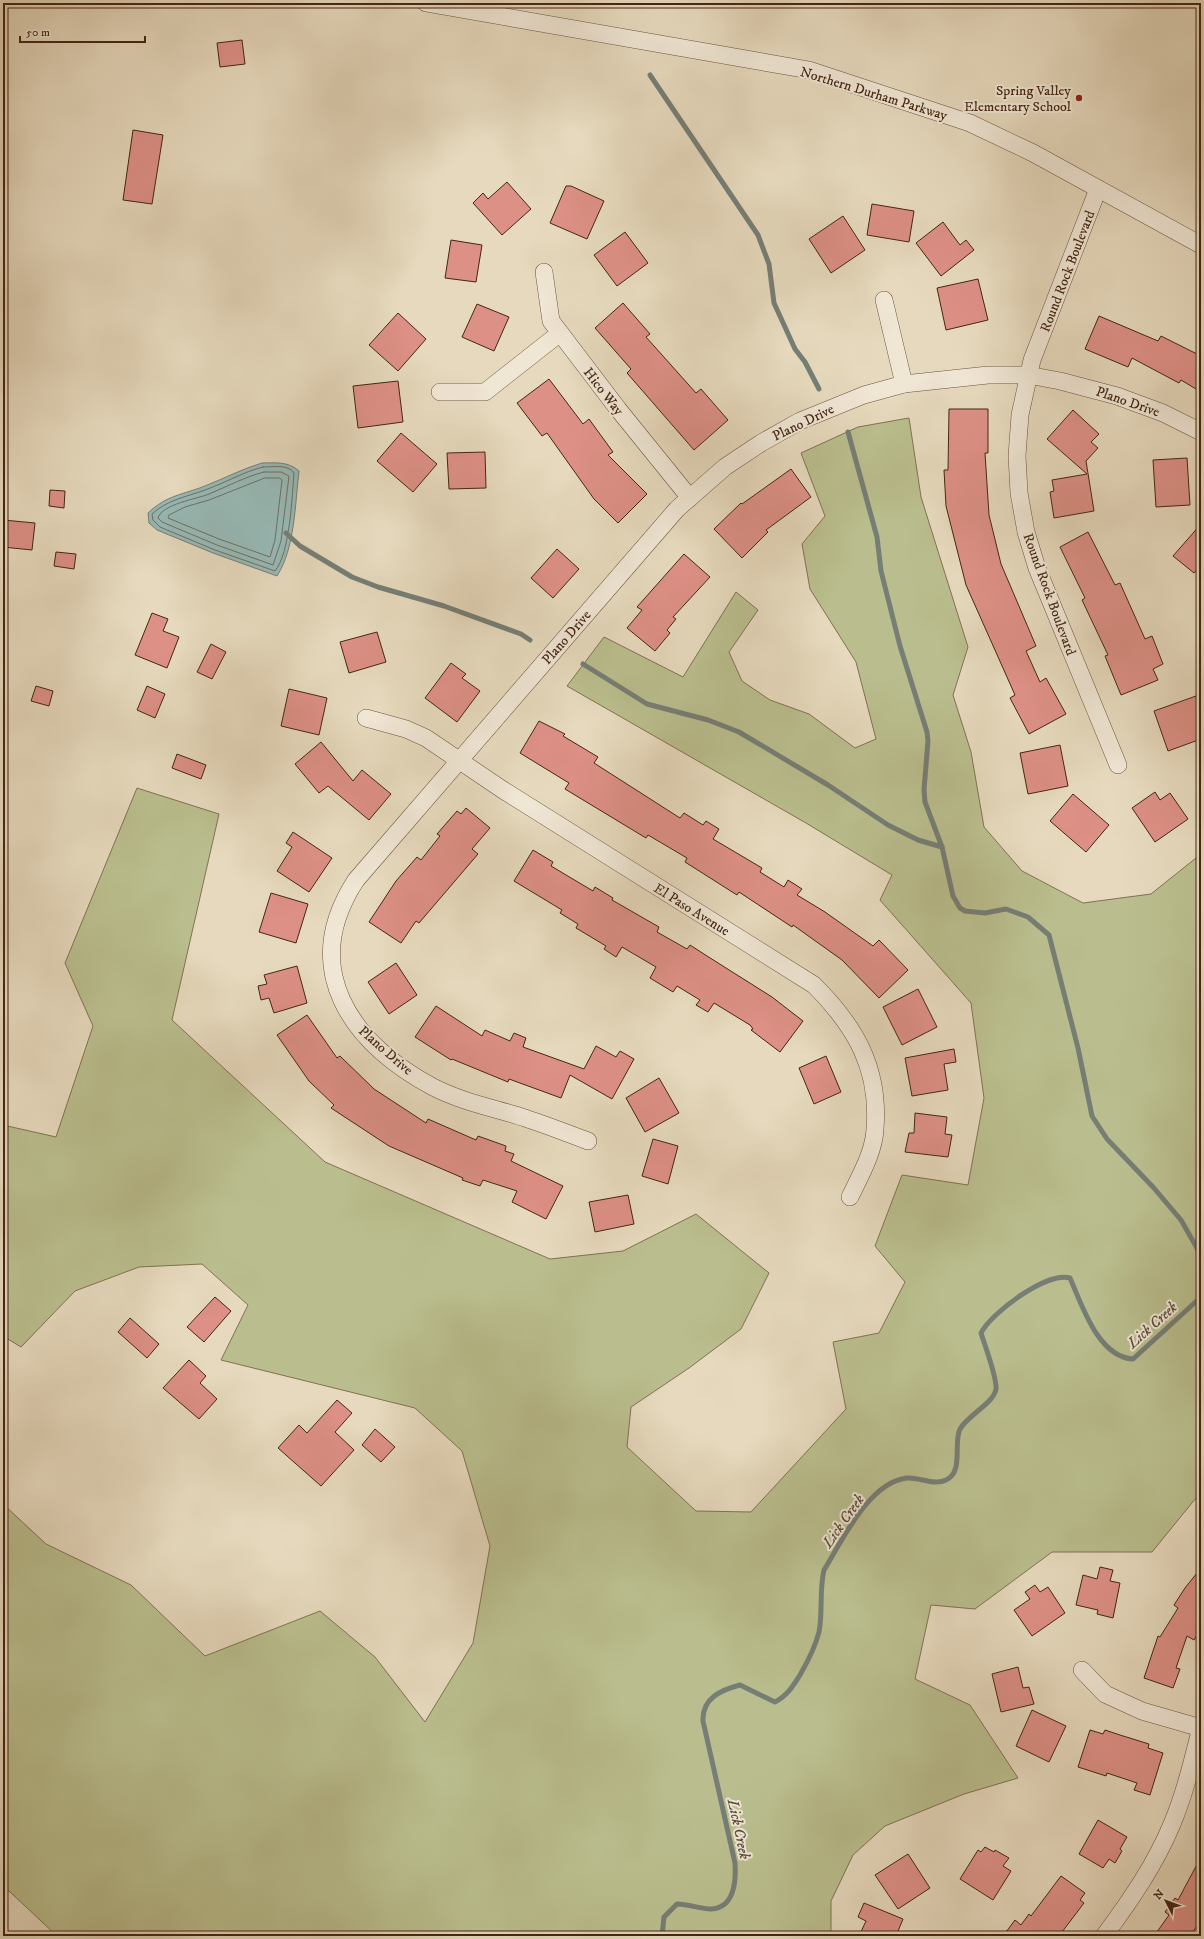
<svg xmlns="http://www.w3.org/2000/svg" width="1204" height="1939" viewBox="0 0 1204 1939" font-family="'IM FELL DW Pica',serif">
  <rect width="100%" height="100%" fill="#e6d9bd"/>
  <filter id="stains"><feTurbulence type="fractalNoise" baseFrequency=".005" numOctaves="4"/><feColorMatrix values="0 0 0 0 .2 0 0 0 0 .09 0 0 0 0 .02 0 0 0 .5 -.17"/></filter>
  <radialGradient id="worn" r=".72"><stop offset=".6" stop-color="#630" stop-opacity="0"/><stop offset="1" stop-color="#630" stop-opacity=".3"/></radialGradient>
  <path fill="#babe8e" stroke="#807250" d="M909 418 921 497 968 647 953 695 971 752 984 827 1022 871 1083 903 1151 894 1201 854V1496L1196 1498 1152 1552H1052L975 1609 931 1605 915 1679 970 1705 1018 1778 964 1794 885 1826 853 1855 831 1901V1936H57L9 1891 3 1889V1504L46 1544 131 1585 205 1656 320 1611 375 1657 425 1722 473 1643 490 1546 462 1451 415 1408 221 1360 248 1305 202 1264 139 1267 75 1291 21 1347 3 1336V1125L56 1137 93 1026 65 963 137 788 219 814 172 1020 325 1162 550 1259 623 1251 696 1214 769 1273 741 1329 689 1368 631 1407 627 1447 696 1511 751 1512 846 1409 833 1342 879 1333 905 1282 875 1246 902 1175 968 1185 984 1098 971 1003 880 900 892 875 806 823 567 686 604 637 683 677 736 592 758 610 729 652 742 681 770 700 809 714 855 748 876 739 856 662 810 589 802 544 825 516 801 453 858 427Z"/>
  <path fill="#97b9b6" stroke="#767e75" d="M262 463C275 463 288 461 299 471 295 504 295 548 277 576L213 553 157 530 149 523 148 513C167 495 182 495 205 486 225 478 242 469 262 463Z"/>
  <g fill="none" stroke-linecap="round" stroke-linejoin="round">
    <g stroke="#6e6f64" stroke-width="1">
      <path d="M263 467C273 467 288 464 294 473 292 497 290 553 275 571L215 550 160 527 153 520 152 514C167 500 186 497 205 490 225 483 243 472 263 467Z"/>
      <path d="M264 472H281L289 476 281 541 273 565 217 545 162 522 158 518C162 504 197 499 209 494 228 486 245 477 264 472Z"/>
      <path d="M265 478H280L282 480 275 540 270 557 219 539 168 518 169 515 185 507 209 500Z"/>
    </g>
    <g stroke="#767e75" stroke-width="5">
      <path d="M650 75 758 235 769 264 774 303 795 349 805 362 819 389"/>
      <path d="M848 432 877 537 881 571 900 646 927 732 928 741 924 790 925 802 942 847 953 896 960 908 965 911 985 913 1006 909 1028 917 1049 935 1078 1048 1092 1116 1107 1139 1153 1187 1181 1220 1201 1255"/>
      <path d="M286 533 300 546 352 577 378 587 444 606 521 634 530 640"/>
      <path d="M583 664 647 704 708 720 739 732 828 785 888 825 918 840 942 847"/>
      <path d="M662 1936 664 1917 677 1904C689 1904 700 1909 711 1909 735 1908 736 1880 735 1863L703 1721C702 1698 721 1690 740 1685L775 1702C787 1696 793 1686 800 1675 808 1661 815 1648 819 1632 823 1612 819 1591 824 1570 842 1541 869 1482 907 1478 919 1477 935 1486 946 1480 964 1472 953 1443 960 1429 968 1415 994 1403 996 1389 997 1377 985 1346 981 1333 991 1313 1047 1271 1070 1278 1082 1305 1098 1357 1133 1359L1201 1297"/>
    </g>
  </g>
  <g fill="#dd9086" stroke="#452513">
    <path d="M242 40 245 64 220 67 217 43Z"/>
    <path d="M133 130 163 135 152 204 123 200Z"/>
    <path d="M507 182 531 209 502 235 473 203 483 193 488 199Z"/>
    <path d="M566 186H571L604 201 587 239 550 223Z"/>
    <path d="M872 204 914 211 909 242 867 235Z"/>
    <path d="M843 216 865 250 831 273 809 239Z"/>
    <path d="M943 222 960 245 966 240 974 250 941 276 916 243Z"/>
    <path d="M625 232 648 263 617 286 594 255Z"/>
    <path d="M451 240 482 245 476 282 445 278Z"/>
    <path d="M978 279 988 320 946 330 937 288Z"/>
    <path d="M623 303 650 334 646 337 696 393 701 389 728 420 694 450 627 373 631 369 595 328Z"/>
    <path d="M477 304 509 317 494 351 462 337Z"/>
    <path d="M398 313 426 339 398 371 369 345Z"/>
    <path d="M1099 316 1158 341 1161 336 1201 356V392L1181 380 1179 383 1132 358 1128 367 1085 349Z"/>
    <path d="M549 379 583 424 589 419 613 452 608 455 647 494 618 523 594 499 547 433 542 436 517 403Z"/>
    <path d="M398 381 403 422 358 428 353 386Z"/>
    <path d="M949 409H988V453H985L989 515 1001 564 1036 646 1026 651 1040 682 1046 678 1066 714 1029 734 1010 698 1015 695 966 585 946 506 944 470H948Z"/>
    <path d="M1073 410 1099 434 1091 442 1098 448 1086 461 1094 511 1054 518 1050 492 1054 491 1052 480 1087 474 1047 439Z"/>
    <path d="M401 433 437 464 413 492 377 461Z"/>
    <path d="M485 452 486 488 449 489 447 453Z"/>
    <path d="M1187 458 1190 505 1156 507 1153 460Z"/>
    <path d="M791 469 811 497 766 530 768 532 742 558 714 529 741 503 742 504Z"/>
    <path d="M50 490 65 491 64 508 49 506Z"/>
    <path d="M3 520 35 523 32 550 3 547Z"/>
    <path d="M1201 524V565L1194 573 1173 556Z"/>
    <path d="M1088 532 1115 585 1120 583 1145 639 1152 636 1163 664 1153 669 1158 680 1121 695 1105 656 1108 655 1082 600 1085 598 1060 547Z"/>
    <path d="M557 549 579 569 553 598 531 578Z"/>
    <path d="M56 552 76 554 74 569 54 566Z"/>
    <path d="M684 554 710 577 673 617 676 619 667 630 670 633 655 651 627 628 642 610 637 607Z"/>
    <path d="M152 613 168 619 163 631 179 637 167 668 135 655Z"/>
    <path d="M377 632 386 662 349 673 340 642Z"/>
    <path d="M211 644 226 652 212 679 197 672Z"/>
    <path d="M451 663 466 674 462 678 480 691 457 722 425 698Z"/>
    <path d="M36 686 53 691 49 706 31 701Z"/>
    <path d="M147 686 165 694 155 718 137 710Z"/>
    <path d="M289 689 327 698 319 735 281 726Z"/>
    <path d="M1196 696 1201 711V739L1168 751 1154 711Z"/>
    <path d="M539 721 565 734 563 736 598 757 594 763 680 818 684 813 703 825 706 821 719 829 713 839 762 868 760 872 784 887 788 880 802 889 797 895 825 912 873 946 879 940 908 970 879 998 842 960 793 925 792 927 739 892 737 895 685 862 687 858 648 835 646 838 565 789 569 783 520 753Z"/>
    <path d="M321 742 353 781 362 770 391 794 369 820 328 786 319 793 295 764Z"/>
    <path d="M1060 745 1068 786 1028 794 1020 753Z"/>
    <path d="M177 754 206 765 201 779 172 768Z"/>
    <path d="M1155 792 1160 800 1170 793 1188 819 1155 842 1132 808Z"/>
    <path d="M1073 794 1109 825 1086 852 1050 821Z"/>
    <path d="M466 808 490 828 472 849 478 854 419 923 416 921 401 943 369 922 396 881 417 857 421 860 440 836 437 834 457 811 461 814Z"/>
    <path d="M293 832 332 858 309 892 277 871 292 847 286 843Z"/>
    <path d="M533 850 553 862 551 866 593 891 595 887 613 898 612 900 659 927 657 932 687 949 690 945 707 956 772 997 803 1021 780 1052 751 1030 753 1029 750 1025 714 1003 708 1012 696 1005 700 1000 677 986 673 992 650 978 656 967 622 947 616 957 604 949 606 946 576 928 578 924 560 913 562 910 514 881Z"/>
    <path d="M271 893 308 904 296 943 259 932Z"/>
    <path d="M396 963 417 995 389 1014 368 982Z"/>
    <path d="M297 966 307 1003 274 1013 269 998 261 1000 258 986 267 984 264 975Z"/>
    <path d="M918 989 937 1027 902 1045 883 1007Z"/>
    <path d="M436 1006 482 1036 485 1030 510 1041 514 1033 526 1038 523 1047 584 1069 596 1046 616 1057 620 1051 634 1059 612 1099 570 1075 561 1098 509 1079 508 1082 452 1059 451 1060 415 1037Z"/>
    <path d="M307 1015 337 1058 340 1056 374 1089 426 1123 428 1119 476 1140 478 1136 506 1146 505 1151 514 1154 511 1161 563 1186 546 1219 512 1202 517 1191 483 1180 480 1186 462 1180 463 1178 389 1146 331 1108 334 1105 309 1081 277 1035Z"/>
    <path d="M954 1049 956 1062 944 1064 948 1090 912 1096 905 1058Z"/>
    <path d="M826 1056 841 1092 814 1104 799 1068Z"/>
    <path d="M659 1078 679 1113 645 1132 626 1098Z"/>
    <path d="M915 1113 947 1117 945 1134 952 1135 948 1157 905 1152 909 1133H914Z"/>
    <path d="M653 1139 678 1146 668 1184 642 1176Z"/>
    <path d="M628 1195 634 1224 595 1232 589 1202Z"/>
    <path d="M215 1297 231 1311 204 1342 187 1327Z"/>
    <path d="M130 1318 159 1344 147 1358 118 1332Z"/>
    <path d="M189 1360 206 1376 200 1383 217 1399 199 1419 163 1388Z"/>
    <path d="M337 1400 352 1413 335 1432 354 1450 321 1486 278 1448 299 1425 307 1433Z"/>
    <path d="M375 1429 395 1447 381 1462 362 1445Z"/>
    <path d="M1100 1567 1113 1570 1110 1581 1120 1583 1113 1618 1097 1614 1098 1610 1076 1605 1083 1575 1097 1579Z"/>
    <path d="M1201 1568V1628L1194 1640 1187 1636 1176 1668 1180 1669 1173 1688 1144 1678 1158 1636 1160 1637 1178 1608 1174 1605 1185 1588Z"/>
    <path d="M1035 1585 1040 1592 1048 1587 1065 1613 1032 1636 1014 1610 1030 1599 1025 1592Z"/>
    <path d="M1018 1667 1023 1688 1029 1687 1034 1704 1001 1712 992 1674Z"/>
    <path d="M1032 1710 1066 1726 1049 1762 1016 1746Z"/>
    <path d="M1090 1730 1103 1734 1105 1730 1120 1735 1149 1744 1148 1748 1163 1753 1150 1795 1134 1790 1137 1783 1107 1773 1106 1776 1078 1767Z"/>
    <path d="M1098 1820 1127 1837 1120 1849 1122 1851 1115 1863 1109 1859 1103 1868 1079 1854Z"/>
    <path d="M985 1847 994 1852 995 1850 1009 1858 1003 1866 1011 1871 993 1900 960 1879 978 1850 981 1852Z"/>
    <path d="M908 1854 930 1888 898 1909 875 1875Z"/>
    <path d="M1201 1857V1920L1190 1936H1154L1169 1915 1165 1912 1175 1898 1178 1900Z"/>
    <path d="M1061 1876 1085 1893 1080 1900 1084 1903 1059 1936H1003L1015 1920 1021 1925 1029 1914 1031 1916Z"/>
    <path d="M864 1903 903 1919 896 1936H859L866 1921 858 1917Z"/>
  </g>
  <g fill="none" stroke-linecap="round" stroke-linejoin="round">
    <g stroke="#6d523e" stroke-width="18">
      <g id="minor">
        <path d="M426 3 809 70 970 123 1033 153 1201 245"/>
        <path d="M1098 189 1032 360 1020 415 1017 456 1019 493 1026 532 1037 568 1118 765"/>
        <path d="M544 272 551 321 618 409 690 498"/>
        <path d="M884 300 904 384"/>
        <path d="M440 392H485L560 333"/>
        <path d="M366 718 406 729 426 738 503 790 814 985C855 1026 880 1068 875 1129 874 1152 860 1176 850 1197"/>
        <path d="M588 1141C567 1133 546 1125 525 1118 494 1108 462 1102 433 1087 351 1043 298 969 356 880L677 509 725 467 761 443 800 421 864 395 904 384 988 375H1028L1060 381 1117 396 1163 413 1201 432"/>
        <path d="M1082 1670 1105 1694 1142 1711 1201 1728"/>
        <path d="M1104 1936C1130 1901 1155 1865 1172 1824 1185 1793 1193 1759 1201 1727"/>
      </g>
    </g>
    <use href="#minor" stroke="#efe6d4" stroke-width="17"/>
  </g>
  <circle fill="#8f2418" stroke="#efe6d4" stroke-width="1.5" cx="1079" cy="98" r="4"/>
  <g text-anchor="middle" stroke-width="4" stroke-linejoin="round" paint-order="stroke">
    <g font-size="14" fill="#452513" stroke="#efe6d4" text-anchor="end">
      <text x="1071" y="95">Spring Valley<tspan x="1071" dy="16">Elementary School</tspan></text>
    </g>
    <g font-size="14" fill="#452513" stroke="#efe6d4">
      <text transform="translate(874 93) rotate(17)" y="5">Northern Durham Parkway</text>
      <text transform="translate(1067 271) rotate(-69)" y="5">Round Rock Boulevard</text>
      <text transform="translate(604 391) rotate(52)" y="5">Hico Way</text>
      <text transform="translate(1128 401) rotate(19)" y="5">Plano Drive</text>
      <text transform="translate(803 422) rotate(-26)" y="5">Plano Drive</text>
      <text transform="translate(1050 594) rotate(70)" y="5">Round Rock Boulevard</text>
      <text transform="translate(566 637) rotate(-49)" y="5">Plano Drive</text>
      <text transform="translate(692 909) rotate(32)" y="5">El Paso Avenue</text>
      <text transform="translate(386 1050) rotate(41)" y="5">Plano Drive</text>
    </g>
    <g font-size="15" font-style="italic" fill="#5a4a3c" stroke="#efe6d4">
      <text transform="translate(1152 1325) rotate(-42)" y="5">Lick Creek</text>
      <text transform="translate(843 1521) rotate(-55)" y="5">Lick Creek</text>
      <text transform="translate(739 1829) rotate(78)" y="5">Lick Creek</text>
    </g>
  </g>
  <rect width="1204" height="1939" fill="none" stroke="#e6d9bd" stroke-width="16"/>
  <rect x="4" y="4" width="1196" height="1931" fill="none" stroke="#452513" stroke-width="2"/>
  <rect x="8" y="8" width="1188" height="1923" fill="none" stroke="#452513"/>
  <g transform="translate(1166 1901) rotate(312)" stroke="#efe6d4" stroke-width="3" paint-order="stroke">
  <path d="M0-3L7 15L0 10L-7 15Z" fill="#452513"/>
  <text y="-6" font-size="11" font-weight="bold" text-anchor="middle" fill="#452513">N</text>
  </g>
  <path d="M20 36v6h125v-6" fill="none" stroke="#452513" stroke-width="2"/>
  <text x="26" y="36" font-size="12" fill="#452513" stroke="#efe6d4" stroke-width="3" paint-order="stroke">50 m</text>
  <rect width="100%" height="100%" filter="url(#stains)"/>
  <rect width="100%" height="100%" fill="url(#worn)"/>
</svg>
